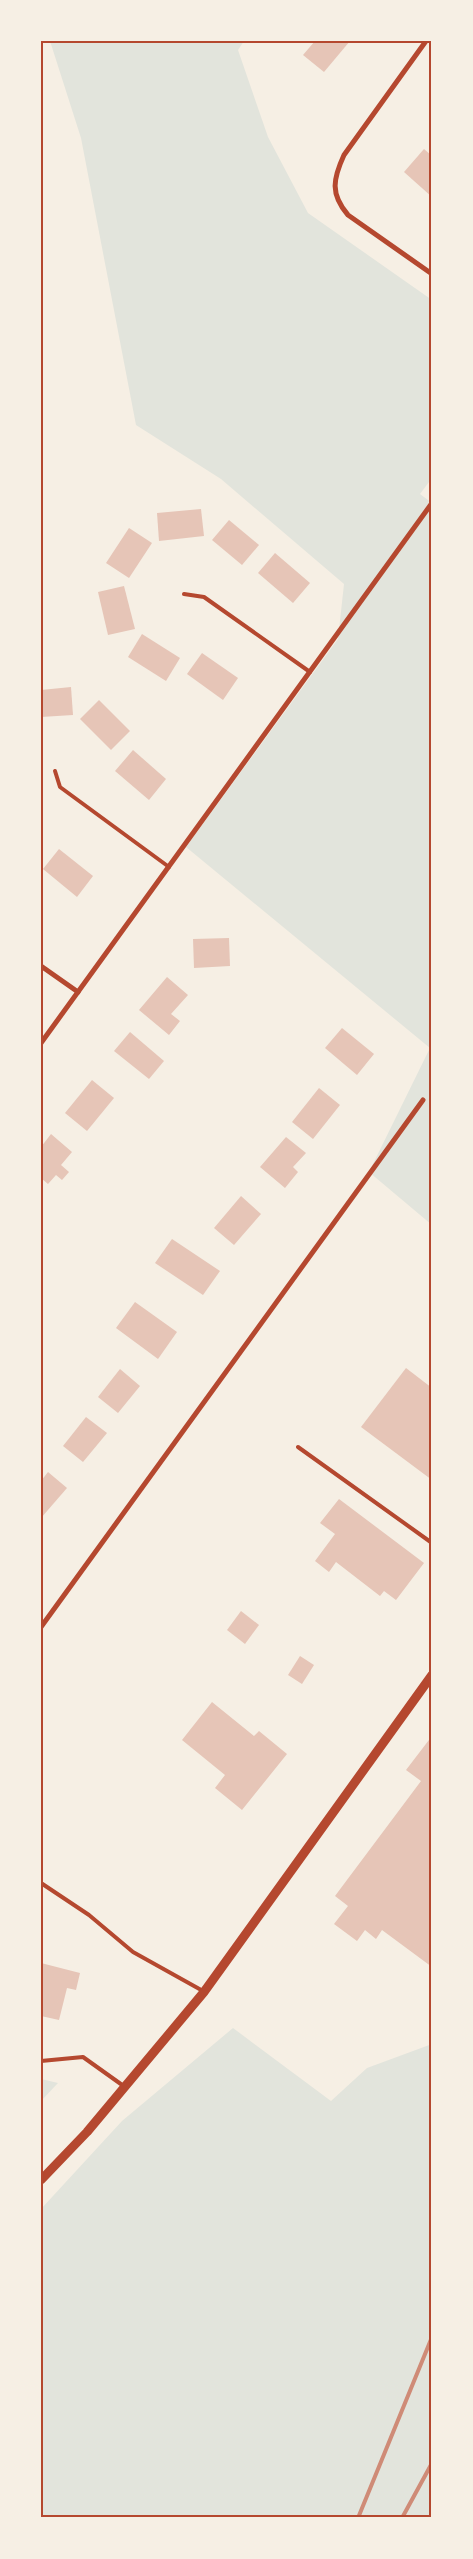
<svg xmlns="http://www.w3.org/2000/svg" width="473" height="2559" viewBox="0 0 473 2559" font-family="Arial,sans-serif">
  <rect width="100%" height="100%" fill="#f6efe4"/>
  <g fill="#e2e4dc">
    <path d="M50 41H244L238 50 268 137 308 213 432 300V478L420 494 432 503V1225L369 1172 430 1048 186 847 338 639 344 584 221 479 136 425 81 138Z"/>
    <path d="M233 2028 331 2101 367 2068 432 2044V2518H41V2209L122 2121Z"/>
    <path d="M41 2079 58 2083 41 2101Z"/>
  </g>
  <g fill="#e6c5b7">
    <path d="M315 41H350L324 72 303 55Z"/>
    <path d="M424 149 432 156V197L404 172Z"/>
    <path d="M201 509 204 536 159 541 157 513Z"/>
    <path d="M229 520 259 545 242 565 212 540Z"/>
    <path d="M129 528 152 543 129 578 106 563Z"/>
    <path d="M275 553 310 583 293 603 258 573Z"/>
    <path d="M124 586 135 629 108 635 98 592Z"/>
    <path d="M142 634 180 658 166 681 128 657Z"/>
    <path d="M202 653 238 678 223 700 187 674Z"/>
    <path d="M71 687 73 715 41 717V690Z"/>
    <path d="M99 700 130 731 111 750 80 719Z"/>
    <path d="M133 750 166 779 149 800 115 771Z"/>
    <path d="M59 849 93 876 77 897 43 869Z"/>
    <path d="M229 938 230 966 194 968 193 939Z"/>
    <path d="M167 977 188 995 171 1014 180 1021 169 1035 139 1010Z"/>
    <path d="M342 1028 374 1054 357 1075 325 1048Z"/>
    <path d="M130 1032 164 1061 149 1079 114 1051Z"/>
    <path d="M92 1080 114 1098 87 1131 65 1113Z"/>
    <path d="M319 1088 340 1105 313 1139 292 1122Z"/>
    <path d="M51 1134 72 1152 61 1165 69 1172 62 1180 56 1175 48 1184 41 1178V1147Z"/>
    <path d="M286 1137 306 1153 293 1167 298 1172 285 1188 260 1167Z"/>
    <path d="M241 1196 261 1214 234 1245 214 1228Z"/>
    <path d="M172 1239 220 1271 203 1295 155 1263Z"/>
    <path d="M135 1302 177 1332 158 1359 116 1328Z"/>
    <path d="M406 1368 432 1388V1480L361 1427Z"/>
    <path d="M120 1369 140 1386 118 1413 98 1397Z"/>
    <path d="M86 1417 107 1433 83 1462 63 1446Z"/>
    <path d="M48 1472 67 1488 41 1518V1481Z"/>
    <path d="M339 1499 424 1563 396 1600 384 1591 380 1596 336 1562 329 1572 315 1561 335 1534 320 1523Z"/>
    <path d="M241 1611 259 1625 245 1644 227 1630Z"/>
    <path d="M300 1656 314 1665 302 1684 288 1675Z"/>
    <path d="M212 1702 254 1736 259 1731 287 1754 242 1810 215 1788 225 1775 182 1740Z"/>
    <path d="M432 1736V1967L382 1930 376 1939 365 1930 357 1941 334 1924 348 1906 335 1896 421 1781 406 1770Z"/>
    <path d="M41 1963 80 1973 76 1990 67 1988 59 2020 41 2016Z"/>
  </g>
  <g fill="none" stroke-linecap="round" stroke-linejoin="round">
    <g stroke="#b5482f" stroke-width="4">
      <path d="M184 594 204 597 310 672"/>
      <path d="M55 771 60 787 169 867"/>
      <path d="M298 1447 432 1543"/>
      <path d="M41 1883 89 1915 133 1952 203 1991"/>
      <path d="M41 2061 83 2057 125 2087"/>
    </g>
    <g stroke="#b5482f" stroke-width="5">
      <path d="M426 41 344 155C333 179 330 194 348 215L432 274"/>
      <path d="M41 966 78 992"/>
      <path d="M41 1043 432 503"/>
      <path d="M41 1627 423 1100"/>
    </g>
    <path stroke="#b5482f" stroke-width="9" d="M41 2180 87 2132 204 1992 432 1675"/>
    <g stroke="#cf8b77" stroke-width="4">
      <path d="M358 2518 432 2337"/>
      <path d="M402 2518 432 2463"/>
    </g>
  </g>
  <rect width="473" height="2559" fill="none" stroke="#f6efe4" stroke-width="85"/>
  <rect x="42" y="42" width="388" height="2474" fill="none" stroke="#b5482f" stroke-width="2"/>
</svg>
